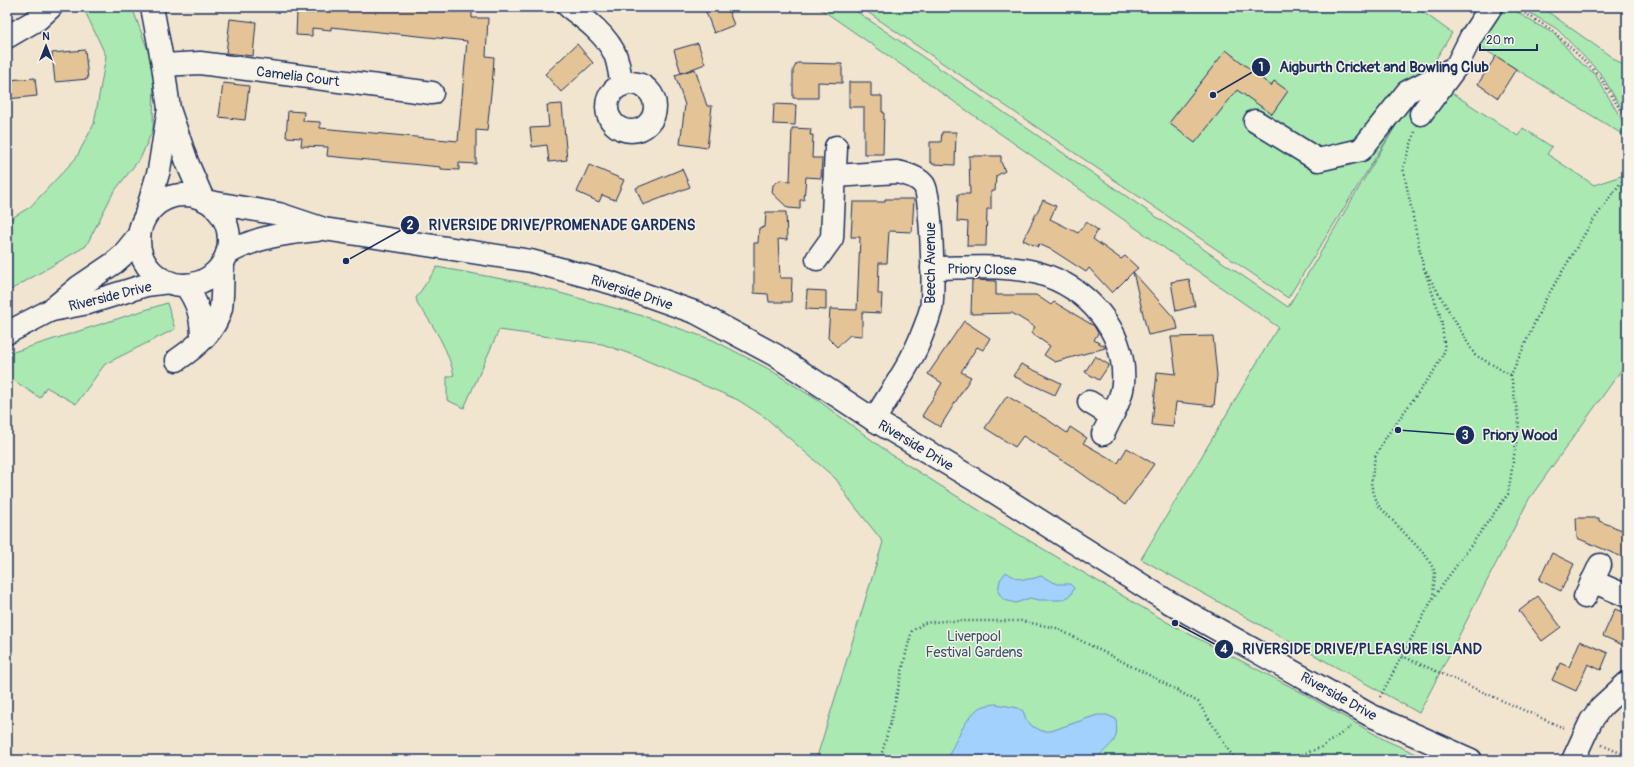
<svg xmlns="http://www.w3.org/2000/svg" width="1634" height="767" viewBox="0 0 1634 767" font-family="Pangolin,sans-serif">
  <rect width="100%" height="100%" fill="#f1e5d0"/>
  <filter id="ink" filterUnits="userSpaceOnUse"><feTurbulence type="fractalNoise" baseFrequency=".025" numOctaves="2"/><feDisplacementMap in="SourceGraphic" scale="8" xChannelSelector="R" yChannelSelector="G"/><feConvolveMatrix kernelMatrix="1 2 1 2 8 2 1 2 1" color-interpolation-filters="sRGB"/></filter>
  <g filter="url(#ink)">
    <g fill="#aae9b1" stroke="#628c88">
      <path d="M83 7H132L154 67 153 129 141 157 113 193 86 246 7 292V221L30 207 76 158 94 124 106 56Z"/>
      <path d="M818 7H850L1288 307 1404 112 1288 298 860 7H1416L1452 33 1406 107 1452 93 1518 136 1523 128 1552 147 1547 154 1594 185 1627 174V362L1529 499 1447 659 1419 713 1141 559 1278 327Z"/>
      <path d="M1502 7H1510L1534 23 1555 34 1576 59 1595 74 1626 127 1622 134 1477 45Z"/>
      <path d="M1520 7H1541L1627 68V118L1601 74 1557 29Z"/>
      <path d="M437 267 524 283 643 316 713 340 767 368 819 401 892 455 996 521 1172 625 1299 691 1385 740 1430 760H816L883 542 849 499 836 479 766 418 738 400 636 356 602 344 499 330 464 408 447 400V377L454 375C449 354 439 335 427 317 421 307 419 311 416 298Z"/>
      <path d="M167 303 175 329 105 364 76 404 46 387 40 398 7 376V354Z"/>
    </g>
    <g fill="#a3d1fe" stroke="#6d90be">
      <path d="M1006 572C1018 581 1027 581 1041 576L1057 584H1070L1074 588 1070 596 1061 600H1039L1030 598 1016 603 1004 600 998 592 1000 580Z"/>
      <path d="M996 704 1018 708 1023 711 1026 719 1032 726 1042 731H1051L1097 715H1107L1116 719C1119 743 1112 742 1097 758V760H947C953 746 966 717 978 709 984 705 990 705 996 704Z"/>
    </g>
    <g fill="#e4c497" stroke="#1b2f5e">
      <path d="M313 7H408L457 12V10H472V18H488L486 56 494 57 493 74 487 131 476 130V164L459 163V170L441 169V167L327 156 328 147 301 146 302 138 286 137 288 111 304 112 303 121 320 122V128L458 141 467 41 331 27V30L312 28V36L296 35 297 12 313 13Z"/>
      <path d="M704 7H727L734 25 714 33Z"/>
      <path d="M230 19 256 22 253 56 226 53Z"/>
      <path d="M698 43 705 64 681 73 674 50Z"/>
      <path d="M577 44 593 63 561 92 545 74Z"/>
      <path d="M85 50 88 79 55 82 52 53Z"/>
      <path d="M1226 50 1271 86 1274 81 1288 91 1272 114 1237 90 1195 143 1169 123Z"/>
      <path d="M1496 56 1516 69 1498 98 1478 84Z"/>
      <path d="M797 63 842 64V83L818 82V98H793V70Z"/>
      <path d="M695 69 707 106H712L707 148 680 144 685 105 675 75Z"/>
      <path d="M35 78 37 96 7 99V80Z"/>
      <path d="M849 82H871V96H882V112H884L883 154H864V107H849Z"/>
      <path d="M223 83 249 86 245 120 219 117Z"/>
      <path d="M562 104 567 160 549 162 547 145 532 147 530 128 549 127 547 105Z"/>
      <path d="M774 104 796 105 795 125 773 124Z"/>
      <path d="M792 128 811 129 810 135H813L812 158H822L821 178 806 177 804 200H800V209L788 208 772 193 773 185 780 180 790 181Z"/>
      <path d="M942 132H956L955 165 932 164V162H930V142H941Z"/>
      <path d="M969 156H1001V162L1005 171 996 176 995 191H991V209H987L986 246H967L968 222 957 221 958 194H970Z"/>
      <path d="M589 165 624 180 615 200 602 195 599 202 577 192Z"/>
      <path d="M682 169 690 187 643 205 636 188Z"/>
      <path d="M885 199H914L912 232 889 231 887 263H879L878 294H882L881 313 862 312V336L850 335 837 347 828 338 830 309 857 310 860 237H851L853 202H885Z"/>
      <path d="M1043 200 1056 206 1050 219 1078 233 1086 222 1098 230 1093 239 1121 259 1125 256 1138 268 1133 272 1176 320 1178 329 1148 335 1133 272 1112 293 1089 268 1086 272 1052 250 1039 244 1038 247 1023 240Z"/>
      <path d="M766 212H786L787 240 778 239 780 278H792L791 302H769L768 294 754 293V243H758L759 228 765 227Z"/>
      <path d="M1189 279 1195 306 1176 311 1171 282Z"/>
      <path d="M972 280 996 281V295H1036L1051 305 1054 302 1094 326 1098 333 1094 340 1104 346 1105 348 1055 362 1044 355 1050 346 1031 333 1035 327 1012 313 971 314Z"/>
      <path d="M807 290 826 291V310L806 309Z"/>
      <path d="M964 321 990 338 983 350 977 347 961 372 971 377 940 427 922 416 942 383 928 374Z"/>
      <path d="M1213 336 1217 375 1214 406 1176 402 1173 427 1152 425 1157 372 1176 374 1171 337Z"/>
      <path d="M1095 356 1109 365 1099 380 1085 372Z"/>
      <path d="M1021 364 1061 383 1055 395 1013 376Z"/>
      <path d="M1007 396 1048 420 1067 433 1070 427 1087 438 1083 443 1118 463 1127 448 1154 464 1125 505 1070 465 1023 436 1015 447 985 428Z"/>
      <path d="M1576 518H1599V521L1627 532V559L1577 538Z"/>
      <path d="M1552 553 1574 564 1561 591 1539 580Z"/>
      <path d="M1538 596 1561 627 1542 641 1519 611Z"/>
      <path d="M1615 609 1627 614V647L1603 636Z"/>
      <path d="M1580 641 1608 653 1601 670 1588 664 1576 691 1552 680 1560 663 1569 667Z"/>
    </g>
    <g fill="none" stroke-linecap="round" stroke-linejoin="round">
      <g stroke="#1b2f5e" stroke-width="25">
        <g id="minor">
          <path d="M152 7 163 65 169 109 187 162 202 197"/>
          <path d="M569 7C585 19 609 37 616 57 619 66 620 76 622 85"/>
          <path d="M7 37 38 19 51 7"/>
          <path d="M163 65 200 63 432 93"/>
          <circle cx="631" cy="107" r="24"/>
          <path d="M1421 114 1456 67 1471 37 1491 7"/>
          <path d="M1255 121 1318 160 1361 150 1407 92 1456 67"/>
          <path d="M835 176 897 172C907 174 918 177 924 185 932 197 934 292 931 309 929 316 926 325 923 332 912 363 891 391 874 420"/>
          <circle cx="184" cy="240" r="45"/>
          <path d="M210 202 279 214 324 229 531 261 612 283 697 313 775 355 874 420 985 486 1167 601 1370 715 1471 760"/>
          <path d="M146 214 159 170 168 114"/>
          <path d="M227 254C255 237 285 233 317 230"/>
          <path d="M817 259 832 238 836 147"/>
          <path d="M932 268C966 268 1005 264 1038 273 1087 287 1127 331 1123 384 1122 395 1117 406 1112 416"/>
          <path d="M185 285C198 302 202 318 202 339"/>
          <path d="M52 310 88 303 146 285 169 282"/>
          <path d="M7 333 51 310 80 286 114 263 122 256 139 235"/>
          <path d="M177 360C196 347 216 331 221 308 223 293 222 278 223 263"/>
          <path d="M1089 402 1112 416 1103 434"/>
          <path d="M1592 581 1627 596"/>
          <path d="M1585 597 1600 565"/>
          <path d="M1573 760 1591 721 1601 707 1627 683"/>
        </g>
      </g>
      <g stroke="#1b2f5e" stroke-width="2.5" stroke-dasharray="1 3" stroke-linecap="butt">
        <path d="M1515 7 1552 30 1599 75 1627 121"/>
        <path d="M1415 132 1403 168 1423 266 1441 318 1445 350 1434 371 1386 437 1375 457 1371 485 1378 505 1427 557 1435 572 1433 596"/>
        <path d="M1426 272 1475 355 1511 375"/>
        <path d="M1402 656 1566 729"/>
        <path d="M1380 697 1433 598 1508 494 1519 424 1511 375 1544 302 1590 225 1627 174"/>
        <path d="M1602 745 1627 756"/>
        <path d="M880 760 890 724 907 649 912 631 924 623 944 621H1021L1056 628 1153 677 1198 702 1235 760"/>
        <path d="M1287 760 1320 748 1351 727"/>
      </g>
      <use href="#minor" stroke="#f7f3e8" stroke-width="22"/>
    </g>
  </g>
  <g text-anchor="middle" stroke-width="3" stroke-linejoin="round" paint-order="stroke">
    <g font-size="14" fill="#1b2f5e" stroke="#f7f3e8">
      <text transform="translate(298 76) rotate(7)" y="5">Camelia Court</text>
      <text transform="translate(930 263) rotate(-90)" y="5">Beech Avenue</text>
      <text transform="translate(982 269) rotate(1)" y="5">Priory Close</text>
      <text transform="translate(632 292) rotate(18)" y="5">Riverside Drive</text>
      <text transform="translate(110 296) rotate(-14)" y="5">Riverside Drive</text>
      <text transform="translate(916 445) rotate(31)" y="5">Riverside Drive</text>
      <text transform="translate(1339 696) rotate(29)" y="5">Riverside Drive</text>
    </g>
    <g font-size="14" fill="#38546f" stroke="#f7f3e8">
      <text x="974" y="641">Liverpool<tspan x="974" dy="16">Festival Gardens</tspan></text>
    </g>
  </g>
  <path fill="none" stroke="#1b2f5e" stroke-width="1.5" d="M1213 95L1261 67M346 261L410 225M1398 430L1465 435M1175 623L1224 649"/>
  <g fill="#1b2f5e" stroke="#f7f3e8" stroke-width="1.5">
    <circle cx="1213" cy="95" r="4"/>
    <circle cx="346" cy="261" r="4"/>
    <circle cx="1398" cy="430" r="4"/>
    <circle cx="1175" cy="623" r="4"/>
    <circle cx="1261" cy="67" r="10"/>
    <circle cx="410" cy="225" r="10"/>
    <circle cx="1465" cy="435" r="10"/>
    <circle cx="1224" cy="649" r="10"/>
  </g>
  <g font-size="12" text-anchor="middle" font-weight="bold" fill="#fff">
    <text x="1261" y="71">1</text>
    <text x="410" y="229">2</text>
    <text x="1465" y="439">3</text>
    <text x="1224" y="653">4</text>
  </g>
  <g font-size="15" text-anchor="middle" font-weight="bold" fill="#1b2f5e" stroke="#f7f3e8" stroke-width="3" stroke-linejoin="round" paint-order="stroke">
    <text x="1384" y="72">Aigburth Cricket and Bowling Club</text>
    <text x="562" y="230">RIVERSIDE DRIVE/PROMENADE GARDENS</text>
    <text x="1520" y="440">Priory Wood</text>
    <text x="1362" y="654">RIVERSIDE DRIVE/PLEASURE ISLAND</text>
  </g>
  <rect width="1634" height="767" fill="none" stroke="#f7f3e8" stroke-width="24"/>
  <rect x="12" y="12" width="1610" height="743" fill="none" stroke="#1b2f5e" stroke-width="1.5" filter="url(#ink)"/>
  <g transform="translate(46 46)" stroke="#f7f3e8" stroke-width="3" paint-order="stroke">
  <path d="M0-3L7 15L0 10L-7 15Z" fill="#1b2f5e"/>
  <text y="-6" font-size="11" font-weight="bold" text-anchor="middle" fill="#1b2f5e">N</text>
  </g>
  <path d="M1480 44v6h57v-6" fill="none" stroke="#1b2f5e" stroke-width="2"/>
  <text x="1486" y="44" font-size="12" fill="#1b2f5e" stroke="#f7f3e8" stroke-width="3" paint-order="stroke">20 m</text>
</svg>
